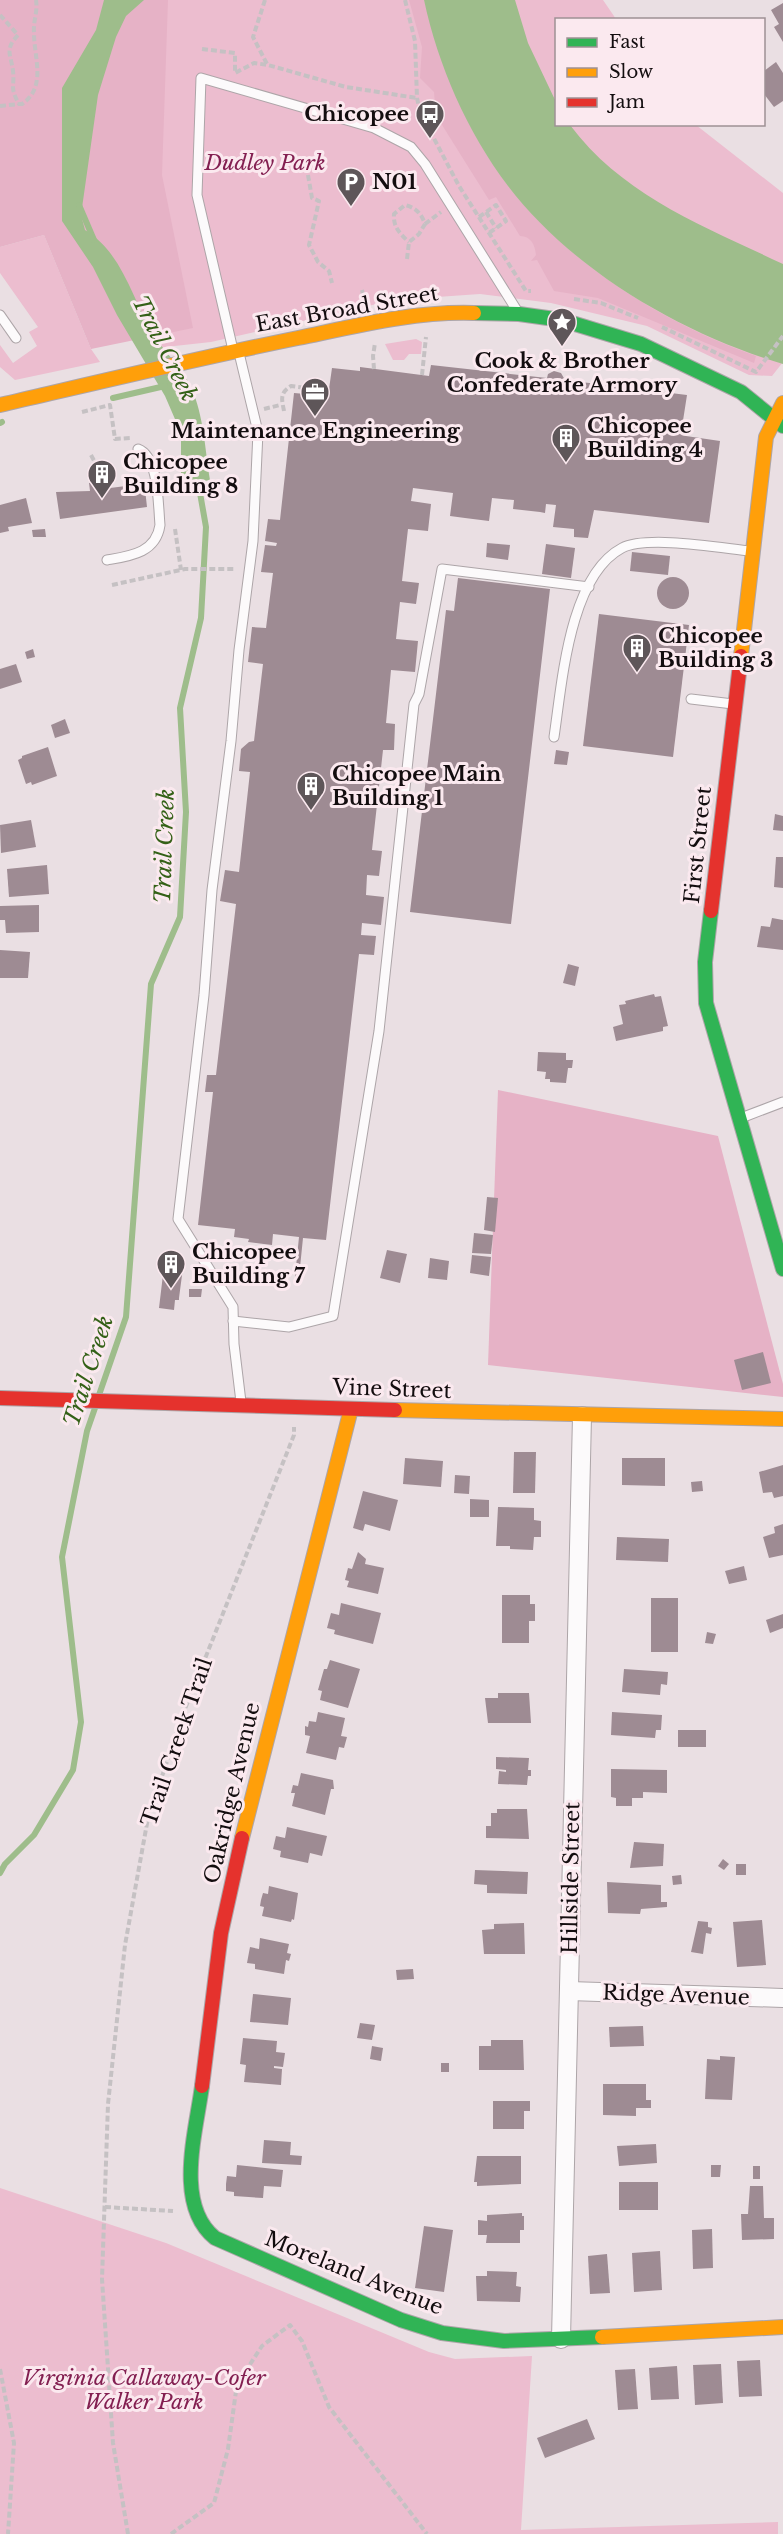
<svg xmlns="http://www.w3.org/2000/svg" width="783" height="2534" viewBox="0 0 783 2534" font-family="'Libre Baskerville',serif">
  <rect width="100%" height="100%" fill="#eadfe3"/>
  <g fill="#ecbdcf">
    <path d="M0 0H603L616 19 556 20V124L696 125 783 193V362L772 376 749 375 647 326 551 303 480 294 394 300 211 342 147 349Z"/>
    <path d="M44 235 91 349 100 362 15 380 0 367V345L13 363 37 346 29 332 38 327 0 273V247Z"/>
    <path d="M416 339 422 342 421 354H409L404 360H393L385 344Z"/>
    <path d="M0 2188 166 2243 429 2352 455 2359 532 2356 521 2530 778 2522V2534H0Z"/>
  </g>
  <g fill="#e6b2c6">
    <path d="M0 0H168L162 175 193 328 91 349 44 235 0 247Z"/>
    <path d="M409 0H424C439 57 460 114 492 163 549 252 658 322 756 356L754 363 598 298 554 291 537 260 531 261 536 255C535 245 531 236 520 236L496 197 489 200 432 109 435 104 434 92 420 78 422 47Z"/>
    <path d="M498 1090 718 1136 783 1384V1397L488 1365Z"/>
  </g>
  <g fill="#9ebd8b">
    <path d="M104 0H144L126 16 116 37 98 95 81 215 85 230C125 255 131 300 156 338 166 354 183 369 191 387 204 416 205 450 210 480L181 485V433L165 396 117 315 93 267 62 221V88L96 30Z"/>
    <path d="M424 0H515L528 43 556 102V124L570 125C623 196 705 227 783 264V364C682 334 573 271 508 186 467 132 438 65 424 0Z"/>
  </g>
  <g fill="none" stroke-linecap="round" stroke-linejoin="round">
    <g stroke="#9ebd8b" stroke-width="6">
      <path d="M79 205 94 240"/>
      <path d="M113 398 165 386"/>
      <path d="M0 423 2 422"/>
      <path d="M99 1395 126 1317 151 984 180 917 186 812 180 708 201 618 206 527 197 476"/>
      <path d="M0 1873 5 1864 34 1835 73 1770 81 1722 62 1557 87 1431 95 1408"/>
    </g>
  </g>
  <g fill="#9e8b93">
    <path d="M783 3V42L774 27 779 24 771 10Z"/>
    <path d="M776 62 783 73V101L774 107 764 94V71Z"/>
    <path d="M431 365 547 378 548 374 554 371 561 373 565 380 687 395 682 427H687L686 436 720 441 709 523 594 510 588 538 574 537V529L553 527 556 505 546 504 545 513 540 512 513 509 514 500 492 498 489 521 465 518 450 516 453 493 413 488 411 501 431 504 428 531 408 529 402 581 419 583 416 604 400 602 396 639 418 641 415 672 391 670 386 723 395 724 394 750H383L372 850 382 851 379 876 367 875 366 895 384 897 381 925 362 923 361 935 376 936 374 955 359 954 326 1240 303 1238 299 1277H295L299 1237 273 1234 272 1245 248 1242 249 1239 234 1237 235 1229 198 1225 213 1092H205L207 1075H216L236 904 220 901 225 870 239 872 250 772 239 771 241 749 249 742 254 741 263 664 248 662 252 627 266 628 273 573 261 572 265 545 276 546 277 543 265 541 268 519 280 520 294 393 328 396 332 368 360 371V367L429 376Z"/>
    <path d="M144 480 147 507 60 519 56 492 90 491 89 483 95 482 109 481 110 488 126 486 125 482Z"/>
    <path d="M26 498 32 523 8 527 9 531 0 533V505Z"/>
    <path d="M45 529 46 537H33L32 530Z"/>
    <path d="M487 543 510 545 508 560 486 557Z"/>
    <path d="M546 544 575 548 571 578 542 574Z"/>
    <path d="M632 552 670 556 668 575 630 571Z"/>
    <circle cx="673" cy="593" r="16"/>
    <path d="M458 578 550 589 511 924 410 912 446 610 454 611Z"/>
    <path d="M599 614 689 625 673 757 583 746Z"/>
    <path d="M33 649 35 657 27 659 25 652Z"/>
    <path d="M16 664 22 682 0 689V669Z"/>
    <path d="M65 719 70 733 55 738 51 725Z"/>
    <path d="M48 747 57 776 32 785 31 782 26 784 18 760 22 758V756Z"/>
    <path d="M556 750 569 752 567 765 554 764Z"/>
    <path d="M775 814 783 816V831L773 830Z"/>
    <path d="M31 820 36 847 1 853 0 825Z"/>
    <path d="M776 857H783V888L774 887Z"/>
    <path d="M47 865 49 894 9 897 7 869Z"/>
    <path d="M39 905V932L6 933 5 920H0V906Z"/>
    <path d="M772 918 783 920V950L757 947 761 926 770 927Z"/>
    <path d="M0 950 30 952 28 978H0Z"/>
    <path d="M568 964 579 967 575 986 563 983Z"/>
    <path d="M654 994 655 997 661 996 668 1026 663 1027V1031L616 1041 613 1027 623 1024 619 1005 626 1004 625 1001Z"/>
    <path d="M538 1052 566 1053V1060H573L572 1068H568L566 1083 550 1082V1079H545L546 1072 537 1071Z"/>
    <path d="M487 1197 498 1198 495 1232 484 1230Z"/>
    <path d="M474 1233 493 1235 491 1254 472 1253Z"/>
    <path d="M387 1250 407 1254 400 1283 380 1278Z"/>
    <path d="M472 1255 491 1257 489 1276 470 1273Z"/>
    <path d="M165 1258 184 1260 179 1298V1300H175L174 1310 159 1308Z"/>
    <path d="M430 1258 449 1261 447 1280 428 1278Z"/>
    <path d="M189 1289H202L201 1297H189Z"/>
    <path d="M763 1352 771 1383 742 1390 734 1360Z"/>
    <path d="M514 1452H536L535 1493H513Z"/>
    <path d="M405 1458 443 1461 441 1487 403 1484Z"/>
    <path d="M622 1458H665V1486L622 1485Z"/>
    <path d="M783 1465V1496L774 1498 772 1492 763 1493 759 1472Z"/>
    <path d="M455 1475 470 1476 469 1494 454 1493Z"/>
    <path d="M702 1481 703 1491 692 1492 691 1482Z"/>
    <path d="M363 1491 398 1500 390 1531 365 1524 363 1531 353 1528Z"/>
    <path d="M470 1499 489 1500V1517H470Z"/>
    <path d="M498 1507 534 1508V1520L541 1521V1537H534L533 1550 510 1549V1546H496Z"/>
    <path d="M783 1524V1555L769 1558 763 1537 775 1533 774 1527Z"/>
    <path d="M617 1537 669 1539 668 1562 616 1560Z"/>
    <path d="M358 1552 366 1559 365 1564 384 1568 378 1594 347 1587 349 1581 345 1580 348 1568 352 1569Z"/>
    <path d="M744 1566 747 1580 729 1584 725 1571Z"/>
    <path d="M502 1595H530V1604H535V1621H529V1643H502Z"/>
    <rect x="651" y="1598" width="27" height="54"/>
    <path d="M341 1603 381 1613 373 1644 334 1634 335 1630 327 1628 331 1613 339 1615Z"/>
    <path d="M783 1614V1628L770 1633 766 1620Z"/>
    <path d="M707 1632 716 1634 713 1644 705 1643Z"/>
    <path d="M330 1660 360 1669 348 1708 320 1700 322 1691 318 1690 324 1669H327Z"/>
    <path d="M624 1669 668 1672 667 1685 661 1684 660 1695 622 1692Z"/>
    <path d="M498 1693H529L531 1723H488L485 1698H498Z"/>
    <path d="M318 1712 345 1718 341 1736 347 1737 344 1748 339 1747 336 1760 306 1753 310 1736 305 1735V1726L308 1727 309 1721 316 1722Z"/>
    <path d="M612 1712 662 1715 661 1730H656L655 1738 611 1735Z"/>
    <rect x="678" y="1730" width="28" height="17"/>
    <path d="M496 1757 529 1758 528 1770H531V1776H528L527 1785 498 1784 499 1771 506 1772V1770L496 1769Z"/>
    <path d="M611 1769 667 1770V1793L643 1792V1798H632V1806H616V1798L611 1797Z"/>
    <path d="M301 1773 333 1780 334 1789H331L325 1815 292 1806 295 1793H291L293 1785 298 1786Z"/>
    <path d="M497 1809H527L529 1839 486 1838V1826H491V1813H497Z"/>
    <path d="M287 1827 327 1836 322 1856 310 1853 308 1863 280 1857 281 1851 273 1849 276 1836 285 1838Z"/>
    <path d="M634 1842 664 1844 663 1866 630 1868Z"/>
    <path d="M723 1859 729 1864 724 1870 718 1866Z"/>
    <rect x="736" y="1864" width="10" height="11"/>
    <path d="M475 1870 528 1872 527 1894 487 1893V1885L474 1884Z"/>
    <path d="M681 1875 682 1884 673 1885 672 1876Z"/>
    <path d="M607 1882 661 1885V1902H667V1907L641 1909 640 1914 608 1913Z"/>
    <path d="M269 1886 298 1893 294 1920 292 1919 291 1922 262 1916 264 1907 260 1906 261 1900 263 1893 268 1894Z"/>
    <path d="M762 1920 766 1965 737 1967 733 1922Z"/>
    <path d="M698 1921 708 1922V1927L712 1928 711 1934 706 1933 703 1954 691 1952Z"/>
    <path d="M524 1923 525 1954H484L482 1930 494 1929V1924Z"/>
    <path d="M260 1938 289 1944 287 1953 291 1954 289 1961 286 1960 284 1974 255 1969V1964L247 1963 250 1947 259 1949Z"/>
    <path d="M413 1969 414 1979 397 1980 396 1970Z"/>
    <path d="M253 1994 291 1998 288 2025 250 2022Z"/>
    <path d="M360 2023 375 2025 372 2040 357 2038Z"/>
    <path d="M643 2026 644 2046 610 2047 609 2027Z"/>
    <path d="M243 2038 277 2041 276 2052 285 2053 283 2067 274 2066V2068L282 2069 281 2085 244 2082 246 2065 240 2064Z"/>
    <path d="M491 2040H523L524 2070H479V2046H491Z"/>
    <path d="M372 2046 383 2048 381 2061 370 2059Z"/>
    <path d="M720 2056 735 2057 732 2100 705 2099 707 2059 720 2060Z"/>
    <rect x="441" y="2063" width="8" height="9"/>
    <path d="M603 2084H646V2100H651V2108H636V2116L603 2115Z"/>
    <path d="M493 2101H530V2111H524V2129H493Z"/>
    <path d="M264 2140 291 2142 290 2155 302 2156 301 2165 262 2163Z"/>
    <path d="M656 2144 657 2163 619 2166 617 2146Z"/>
    <path d="M477 2156H521V2184L477 2186V2182H474Z"/>
    <path d="M237 2165 283 2170 281 2187 264 2186 263 2198 234 2196V2192L226 2191V2184L227 2176 236 2177Z"/>
    <path d="M711 2165H721L720 2177H711Z"/>
    <rect x="753" y="2166" width="7" height="13"/>
    <rect x="619" y="2182" width="39" height="28"/>
    <path d="M750 2186H763L764 2218H774V2239L742 2240 741 2214H748Z"/>
    <path d="M522 2213V2216H524V2230H520V2243H486L487 2235H478V2220L487 2221V2215Z"/>
    <path d="M424 2226 453 2230 444 2292 415 2288Z"/>
    <path d="M712 2229 713 2268 693 2269 692 2230Z"/>
    <path d="M660 2251 662 2290 634 2292 632 2253Z"/>
    <path d="M607 2254 610 2293 590 2294 588 2256Z"/>
    <path d="M487 2271 517 2272 516 2286 521 2287 520 2302 477 2301 476 2276H487Z"/>
    <path d="M760 2360 762 2396 739 2397 737 2361Z"/>
    <path d="M721 2364 723 2403 695 2405 693 2365Z"/>
    <path d="M677 2366 679 2399 651 2400 649 2368Z"/>
    <path d="M635 2369 638 2409 618 2410 615 2370Z"/>
    <path d="M587 2419 595 2439 545 2458 537 2438Z"/>
  </g>
  <g fill="none" stroke-linecap="round" stroke-linejoin="round">
    <g stroke="#ada5a8" stroke-width="11">
      <g id="lane">
        <path d="M0 315 16 338"/>
        <path d="M233 350 197 195 201 78 374 128 411 147 425 164 516 309"/>
        <path d="M239 353 258 432 253 541 239 650 231 741 212 890 204 995 178 1219 233 1307 234 1344 241 1402"/>
        <path d="M107 560C130 556 156 553 160 525 158 504 159 457 138 449"/>
        <path d="M691 699 733 704"/>
        <path d="M554 737C562 684 569 576 622 548 647 535 721 548 750 551"/>
        <path d="M741 1118 783 1102"/>
        <path d="M233 1321 289 1327 333 1316 379 1031 414 704 419 694 442 569 589 587"/>
      </g>
    </g>
    <g stroke="#ada5a8" stroke-width="20">
      <g id="street">
        <path d="M569 1991 783 1998"/>
        <path d="M561 2339 582 1416"/>
      </g>
    </g>
    <g stroke="#ada5a8" stroke-width="16">
      <g id="fast">
        <path d="M474 313 519 314 562 320 641 344 741 392 783 426"/>
        <path d="M711 911 705 962 706 1003 783 1269"/>
        <path d="M202 2086C196 2132 174 2205 215 2238L401 2320 442 2333 504 2341 602 2337"/>
      </g>
    </g>
    <g stroke="#ada5a8" stroke-width="16">
      <g id="slow">
        <path d="M0 405C99 382 199 358 298 338 356 326 415 311 474 313"/>
        <path d="M741 656 766 437 783 403"/>
        <path d="M395 1410 783 1419"/>
        <path d="M242 1838 351 1409"/>
        <path d="M602 2337 783 2327"/>
      </g>
    </g>
    <g stroke="#ada5a8" stroke-width="16">
      <g id="jam">
        <path d="M711 911 741 656"/>
        <path d="M0 1398 395 1410"/>
        <path d="M202 2086 221 1933 242 1838"/>
      </g>
    </g>
    <g stroke="#c5c1c3" stroke-width="4" stroke-dasharray="6 3" stroke-linecap="butt">
      <path d="M265 0 253 37 267 64"/>
      <path d="M405 0 415 41 417 98 420 112 459 186 526 291H531"/>
      <path d="M0 15 18 35C4 50 11 54 13 71 15 87 9 86 19 104H22C47 87 34 58 34 33 33 21 38 12 36 0"/>
      <path d="M202 49 235 53V73L254 63 268 65 346 87 417 98"/>
      <path d="M0 106 19 104"/>
      <path d="M308 175 312 198 319 201 309 245 318 262 329 271 332 283"/>
      <path d="M486 212 496 228"/>
      <path d="M479 217 496 205 506 221 489 233"/>
      <path d="M425 224 441 212"/>
      <path d="M407 259 409 242 419 234 425 224C421 213 416 208 405 205L394 214C393 227 400 234 409 242"/>
      <path d="M362 290 365 304"/>
      <path d="M574 299 601 303 638 318"/>
      <path d="M662 327 756 372 783 336"/>
      <path d="M374 369 373 356 375 343"/>
      <path d="M422 375 426 337"/>
      <path d="M264 409 280 405"/>
      <path d="M284 411C282 400 279 393 291 386L328 391"/>
      <path d="M82 412 110 405 115 439 130 438"/>
      <path d="M91 455 99 470 100 482"/>
      <path d="M175 529 181 570"/>
      <path d="M112 585 185 569H236"/>
      <path d="M105 2207 173 2211"/>
      <path d="M0 2369 14 2443 8 2534"/>
      <path d="M128 2534 113 2443 102 2279 108 2104 125 1945 148 1818 183 1714 294 1435V1427"/>
      <path d="M171 2534 214 2503 228 2449 237 2384 262 2346 290 2325 302 2341 329 2407 427 2534"/>
    </g>
    <use href="#lane" stroke="#fcfafb" stroke-width="9"/>
    <use href="#street" stroke="#fcfafb" stroke-width="18"/>
    <use href="#fast" stroke="#30b455" stroke-width="14"/>
    <use href="#slow" stroke="#ff9f0a" stroke-width="14"/>
    <use href="#jam" stroke="#e5322d" stroke-width="14"/>
  </g>
  <defs>
    <g id="bus-pin" transform="scale(1.5)"><path d="M0 17L-7.5 6A9.5 9.5 0 1 1 7.5 6Z" fill="#5e5659" stroke="#fbe9ef"/><path d="M-5-6H5V4H4V6H2V4H-2V6H-4V4H-5ZM-3.5-4V0h7V-4ZM-3.5 1.2v1.5H-2V1.2ZM2 1.2v1.5H3.5V1.2Z" fill="#fff"/></g>
    <g id="parking-pin" transform="scale(1.5)"><path d="M0 17L-7.5 6A9.5 9.5 0 1 1 7.5 6Z" fill="#5e5659" stroke="#fbe9ef"/><path d="M-3.5-5.5H1a3.5 3.5 0 0 1 0 7H-1V5.5H-3.5ZM-1-3.4V-.6H.8a1.4 1.4 0 0 0 0-2.8Z" fill="#fff"/></g>
    <g id="sight-pin" transform="scale(1.5)"><path d="M0 17L-7.5 6A9.5 9.5 0 1 1 7.5 6Z" fill="#5e5659" stroke="#fbe9ef"/><path d="M0-6L1.8-2.2L6-1.7L2.9 1.2L3.7 5.4L0 3.3L-3.7 5.4L-2.9 1.2L-6-1.7L-1.8-2.2Z" fill="#fff"/></g>
    <g id="office-pin" transform="scale(1.5)"><path d="M0 17L-7.5 6A9.5 9.5 0 1 1 7.5 6Z" fill="#5e5659" stroke="#fbe9ef"/><path d="M-6-3h4V-5.5h4V-3h4V5H-6ZM-1-4.5V-3h2v-1.5ZM-6 0V1H6V0Z" fill="#fff"/></g>
    <g id="building-pin" transform="scale(1.5)"><path d="M0 17L-7.5 6A9.5 9.5 0 1 1 7.5 6Z" fill="#5e5659" stroke="#fbe9ef"/><path d="M-4-6H4V6H1V3H-1V6H-4ZM-2.5-4.3h1.7v1.8h-1.7ZM.8-4.3h1.7v1.8H.8ZM-2.5-1h1.7V.8h-1.7ZM.8-1h1.7V.8H.8Z" fill="#fff"/></g>
  </defs>
  <g fill-rule="evenodd">
    <use href="#bus-pin" x="430" y="114"/>
    <use href="#parking-pin" x="351" y="182"/>
    <use href="#sight-pin" x="562" y="322"/>
    <use href="#office-pin" x="315" y="392"/>
    <use href="#building-pin" x="566" y="438"/>
    <use href="#building-pin" x="102" y="474"/>
    <use href="#building-pin" x="637" y="648"/>
    <use href="#building-pin" x="311" y="786"/>
    <use href="#building-pin" x="171" y="1264"/>
  </g>
  <g text-anchor="middle" stroke-width="6" stroke-linejoin="round" paint-order="stroke">
    <g font-size="21" font-weight="bold" fill="#130d0f" stroke="#fbe9ef" text-anchor="start">
      <text x="409" y="121" text-anchor="end">Chicopee</text>
      <text x="372" y="189">N01</text>
      <text x="562" y="368" text-anchor="middle">Cook &amp; Brother<tspan x="562" dy="24">Confederate Armory</tspan></text>
      <text x="587" y="433">Chicopee<tspan x="587" dy="24">Building 4</tspan></text>
      <text x="315" y="438" text-anchor="middle">Maintenance Engineering</text>
      <text x="123" y="469">Chicopee<tspan x="123" dy="24">Building 8</tspan></text>
      <text x="658" y="643">Chicopee<tspan x="658" dy="24">Building 3</tspan></text>
      <text x="332" y="781">Chicopee Main<tspan x="332" dy="24">Building 1</tspan></text>
      <text x="192" y="1259">Chicopee<tspan x="192" dy="24">Building 7</tspan></text>
    </g>
    <g font-size="21" font-style="italic" fill="#831f51" stroke="#fbe9ef">
      <text x="265" y="170">Dudley Park</text>
      <text x="144" y="2385">Virginia Callaway-Cofer<tspan x="144" dy="24">Walker Park</tspan></text>
    </g>
    <g font-size="21" fill="#130d0f" stroke="#fbe9ef">
      <text transform="translate(347 309) rotate(-10)" y="7">East Broad Street</text>
      <text transform="translate(698 845) rotate(-84)" y="7">First Street</text>
      <text transform="translate(392 1389) rotate(2)" y="7">Vine Street</text>
      <text transform="translate(177 1742) rotate(-71)" y="7">Trail Creek Trail</text>
      <text transform="translate(232 1793) rotate(-77)" y="7">Oakridge Avenue</text>
      <text transform="translate(571 1878) rotate(-89)" y="7">Hillside Street</text>
      <text transform="translate(676 1995) rotate(2)" y="7">Ridge Avenue</text>
      <text transform="translate(354 2273) rotate(22)" y="7">Moreland Avenue</text>
    </g>
    <g font-size="22" font-style="italic" fill="#346117" stroke="#fbe9ef">
      <text transform="translate(165 348) rotate(63)" y="8">Trail Creek</text>
      <text transform="translate(164 846) rotate(-88)" y="8">Trail Creek</text>
      <text transform="translate(88 1371) rotate(-72)" y="8">Trail Creek</text>
    </g>
  </g>
  <rect x="555" y="18" width="210" height="108" fill="#fbe9ef" stroke="#9e9195" stroke-width="1.5"/>
  <rect x="567" y="38" width="30" height="9" fill="#30b455" stroke="#9e9195" stroke-width="1.5"/>
  <text x="609" y="48" font-size="18" fill="#130d0f">Fast</text>
  <rect x="567" y="68" width="30" height="9" fill="#ff9f0a" stroke="#9e9195" stroke-width="1.5"/>
  <text x="609" y="78" font-size="18" fill="#130d0f">Slow</text>
  <rect x="567" y="98" width="30" height="9" fill="#e5322d" stroke="#9e9195" stroke-width="1.5"/>
  <text x="609" y="108" font-size="18" fill="#130d0f">Jam</text>
</svg>
